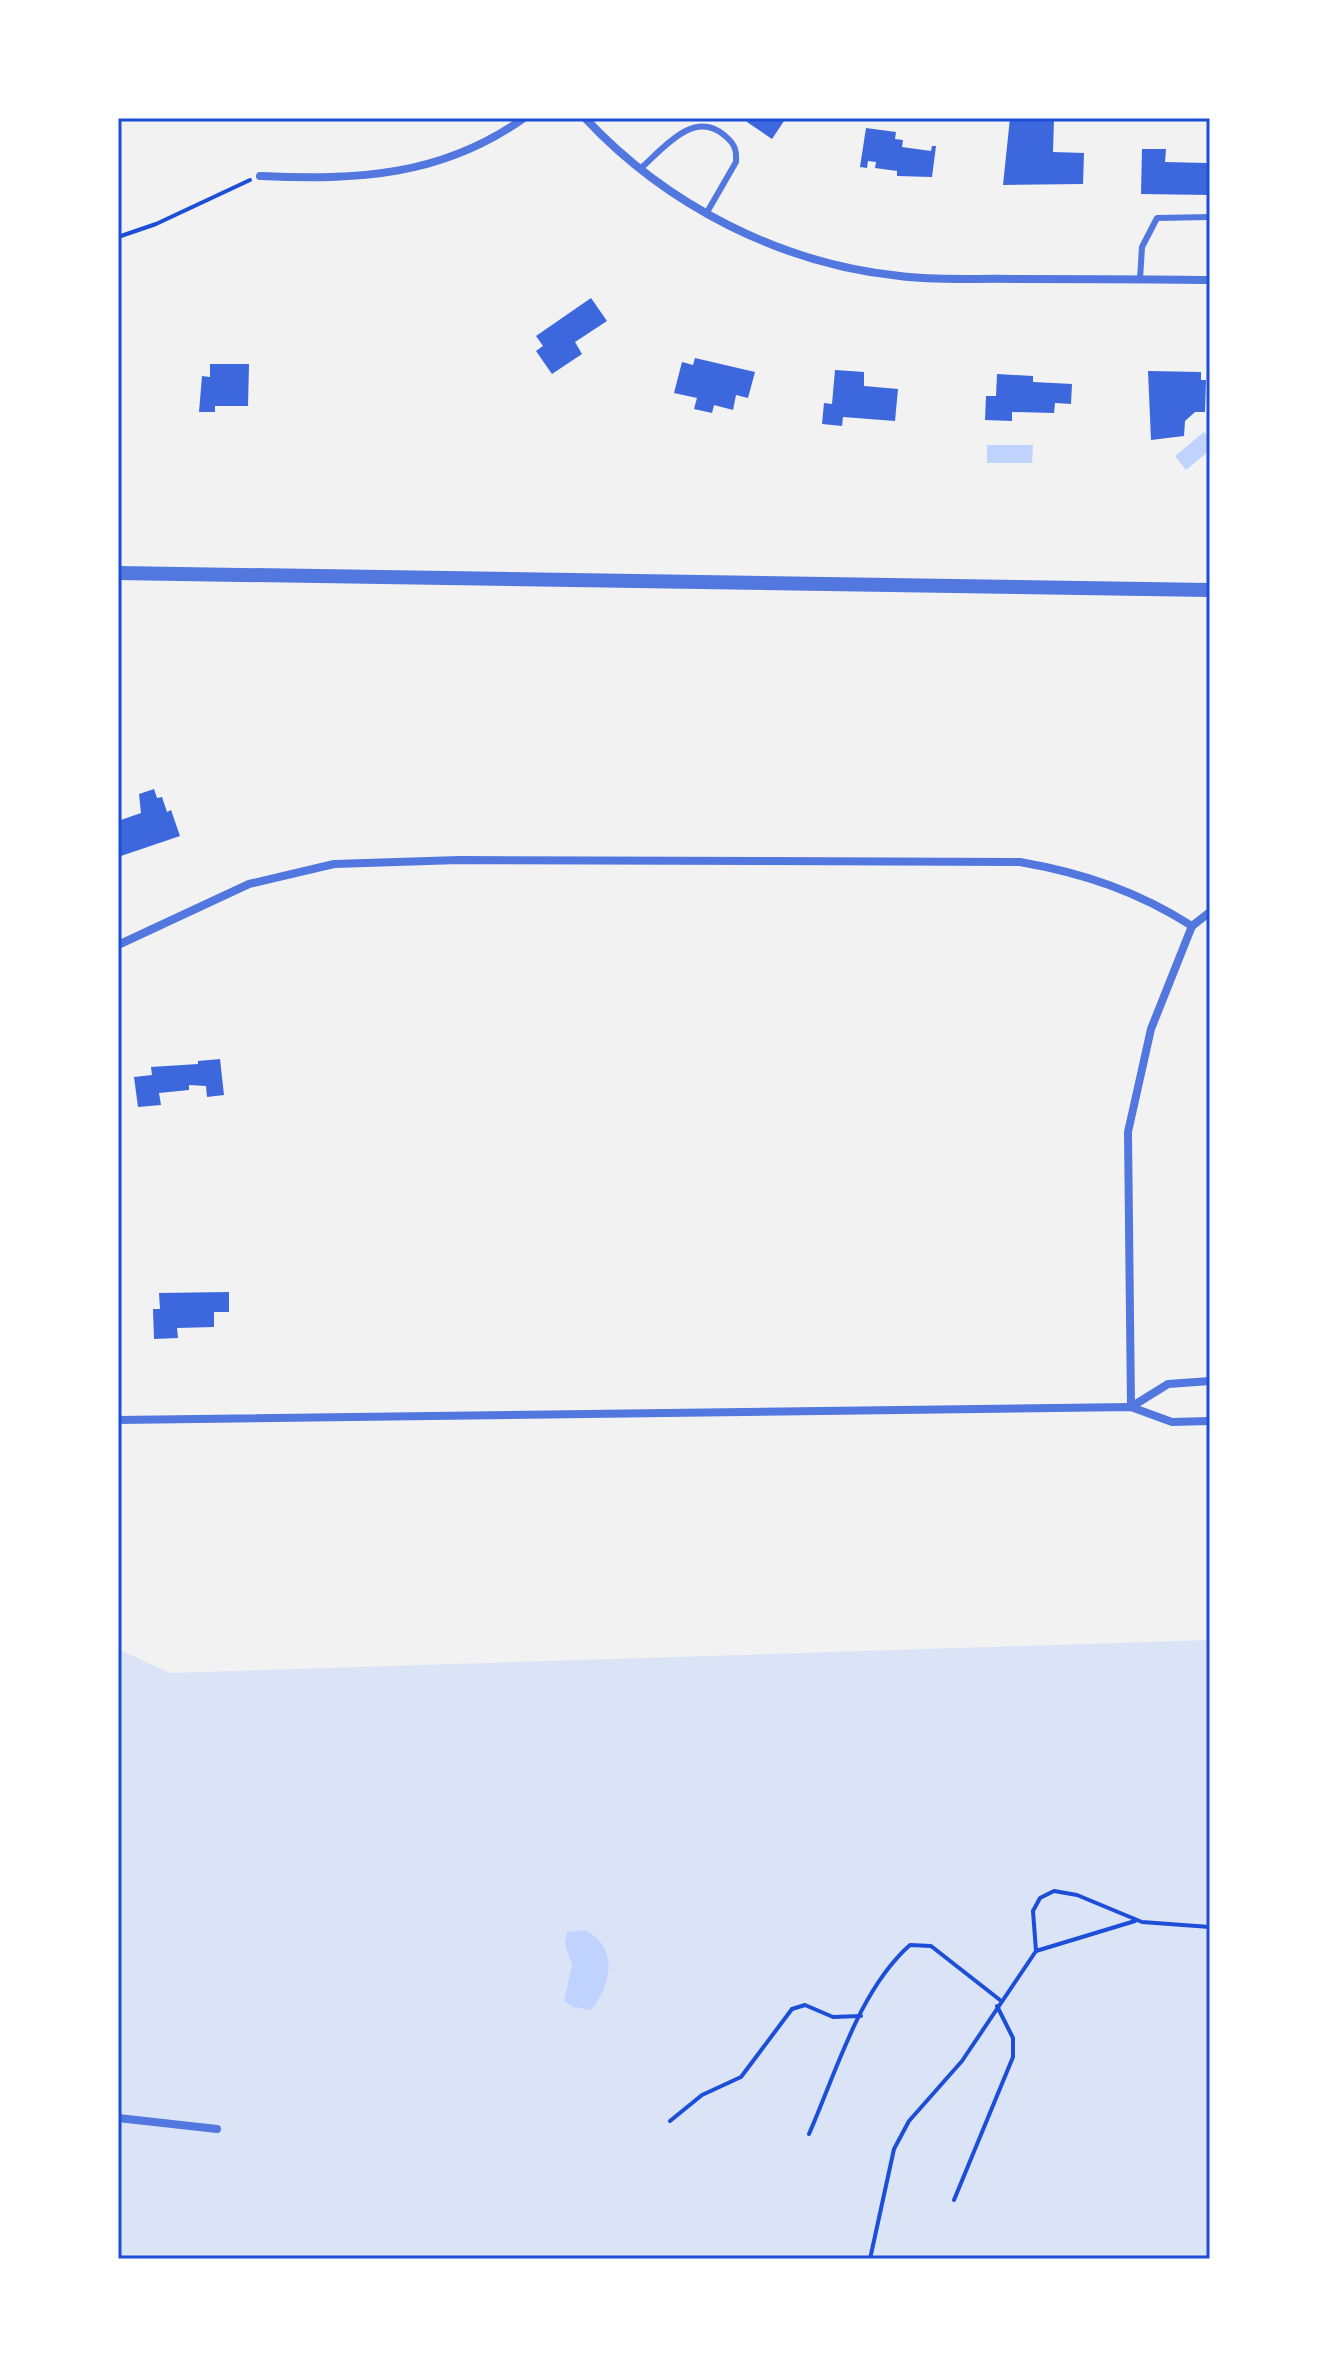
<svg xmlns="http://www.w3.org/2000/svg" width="1328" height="2377" viewBox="0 0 1328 2377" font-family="Overpass,sans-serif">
  <rect width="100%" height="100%" fill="#f2f2f2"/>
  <path fill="#dbe4f7" d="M1210 1640V2259H118V1649L170 1673Z"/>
  <g fill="#bfd3fe">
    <path d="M1204 432 1210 439V450L1186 470 1175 456Z"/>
    <path d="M987 445H1033L1032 463H987Z"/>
    <path d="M585 1930C619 1947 612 1985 591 2010L573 2007 564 2001 572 1965 565 1944 567 1932Z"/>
  </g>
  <g fill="#3d67dc">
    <path d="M749 118H786L772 139 747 122Z"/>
    <path d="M1010 118 1054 119 1053 152 1084 153 1083 184 1003 185Z"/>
    <path d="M866 128 896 132 895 139 903 140 902 147 931 151 932 146H936L932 177 897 176V171L875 168 876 162 868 161 867 168 860 167Z"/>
    <path d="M1142 149H1166L1165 162 1207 163 1210 151V195L1141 194Z"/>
    <path d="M591 298 607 321 575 342 582 354 552 374 536 351 543 346 536 336Z"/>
    <path d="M695 358 755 372 748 398 736 395 733 410 714 405 712 413 694 409 697 398 674 393 682 362 693 365Z"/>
    <path d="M210 364H249L248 406H215V412H199L202 376 210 377Z"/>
    <path d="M835 370 864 372V386L898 389 895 421 843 417 842 426 822 424 824 403 832 404Z"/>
    <path d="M1148 371 1201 372V380H1206L1205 412H1195L1185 421 1184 436 1151 440Z"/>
    <path d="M997 374 1033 376V382L1072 384 1071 404 1055 403 1054 413 1012 412V421L985 420 986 396H996Z"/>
    <path d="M154 789 157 798 162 797 167 812 171 810 180 836 118 857V821L141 813 139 794Z"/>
    <path d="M220 1059 224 1095 207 1097 206 1086 189 1085V1090L159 1093 161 1105 138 1107 134 1077 152 1075 151 1067 198 1064V1061Z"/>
    <path d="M229 1292V1312H214V1327L177 1328 178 1338 154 1339 153 1309H160L159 1293Z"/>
  </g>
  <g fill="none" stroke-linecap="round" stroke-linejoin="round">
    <g stroke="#1d4ed8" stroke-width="4">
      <path d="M118 237 156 224 250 180"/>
      <path d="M1036 1951 1135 1921"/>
      <path d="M670 2121 702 2095 741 2077 792 2009 805 2005 833 2017 861 2016"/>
      <path d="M809 2134C836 2073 859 1990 910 1945L931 1946 1000 2000"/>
      <path d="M954 2200 1013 2057V2038L997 2006"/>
      <path d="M870 2259 894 2149 909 2121 962 2061 1036 1951 1033 1911 1040 1898 1054 1891 1077 1895 1142 1922 1210 1927"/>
    </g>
    <g stroke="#5277de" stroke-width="6">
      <path d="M640 169C663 149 693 109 724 135 734 143 737 149 736 162L706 214"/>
      <path d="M1140 279 1142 247 1157 218 1210 217"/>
    </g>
    <g stroke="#5277de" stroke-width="8">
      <path d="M585 118C666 205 781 264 900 276 938 281 977 278 1015 279 1080 279 1145 279 1210 280"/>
      <path d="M260 176C357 180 441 177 524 118"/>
      <path d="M1192 926 1210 912"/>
      <path d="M118 945 249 884 334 864 459 860 1020 862C1083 873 1137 891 1192 926"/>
      <path d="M1131 1407 1128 1132 1151 1029 1192 926"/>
      <path d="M1131 1407 1168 1384 1210 1381"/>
      <path d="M118 1420 1131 1407 1172 1422 1210 1421"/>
      <path d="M118 2118 217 2129"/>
    </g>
    <path stroke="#5277de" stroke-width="14" d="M118 573 1210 590"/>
  </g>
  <rect width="1328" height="2377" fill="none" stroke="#ffffff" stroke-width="240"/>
  <rect x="120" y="120" width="1088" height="2137" fill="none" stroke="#1d4ed8" stroke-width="3"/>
</svg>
